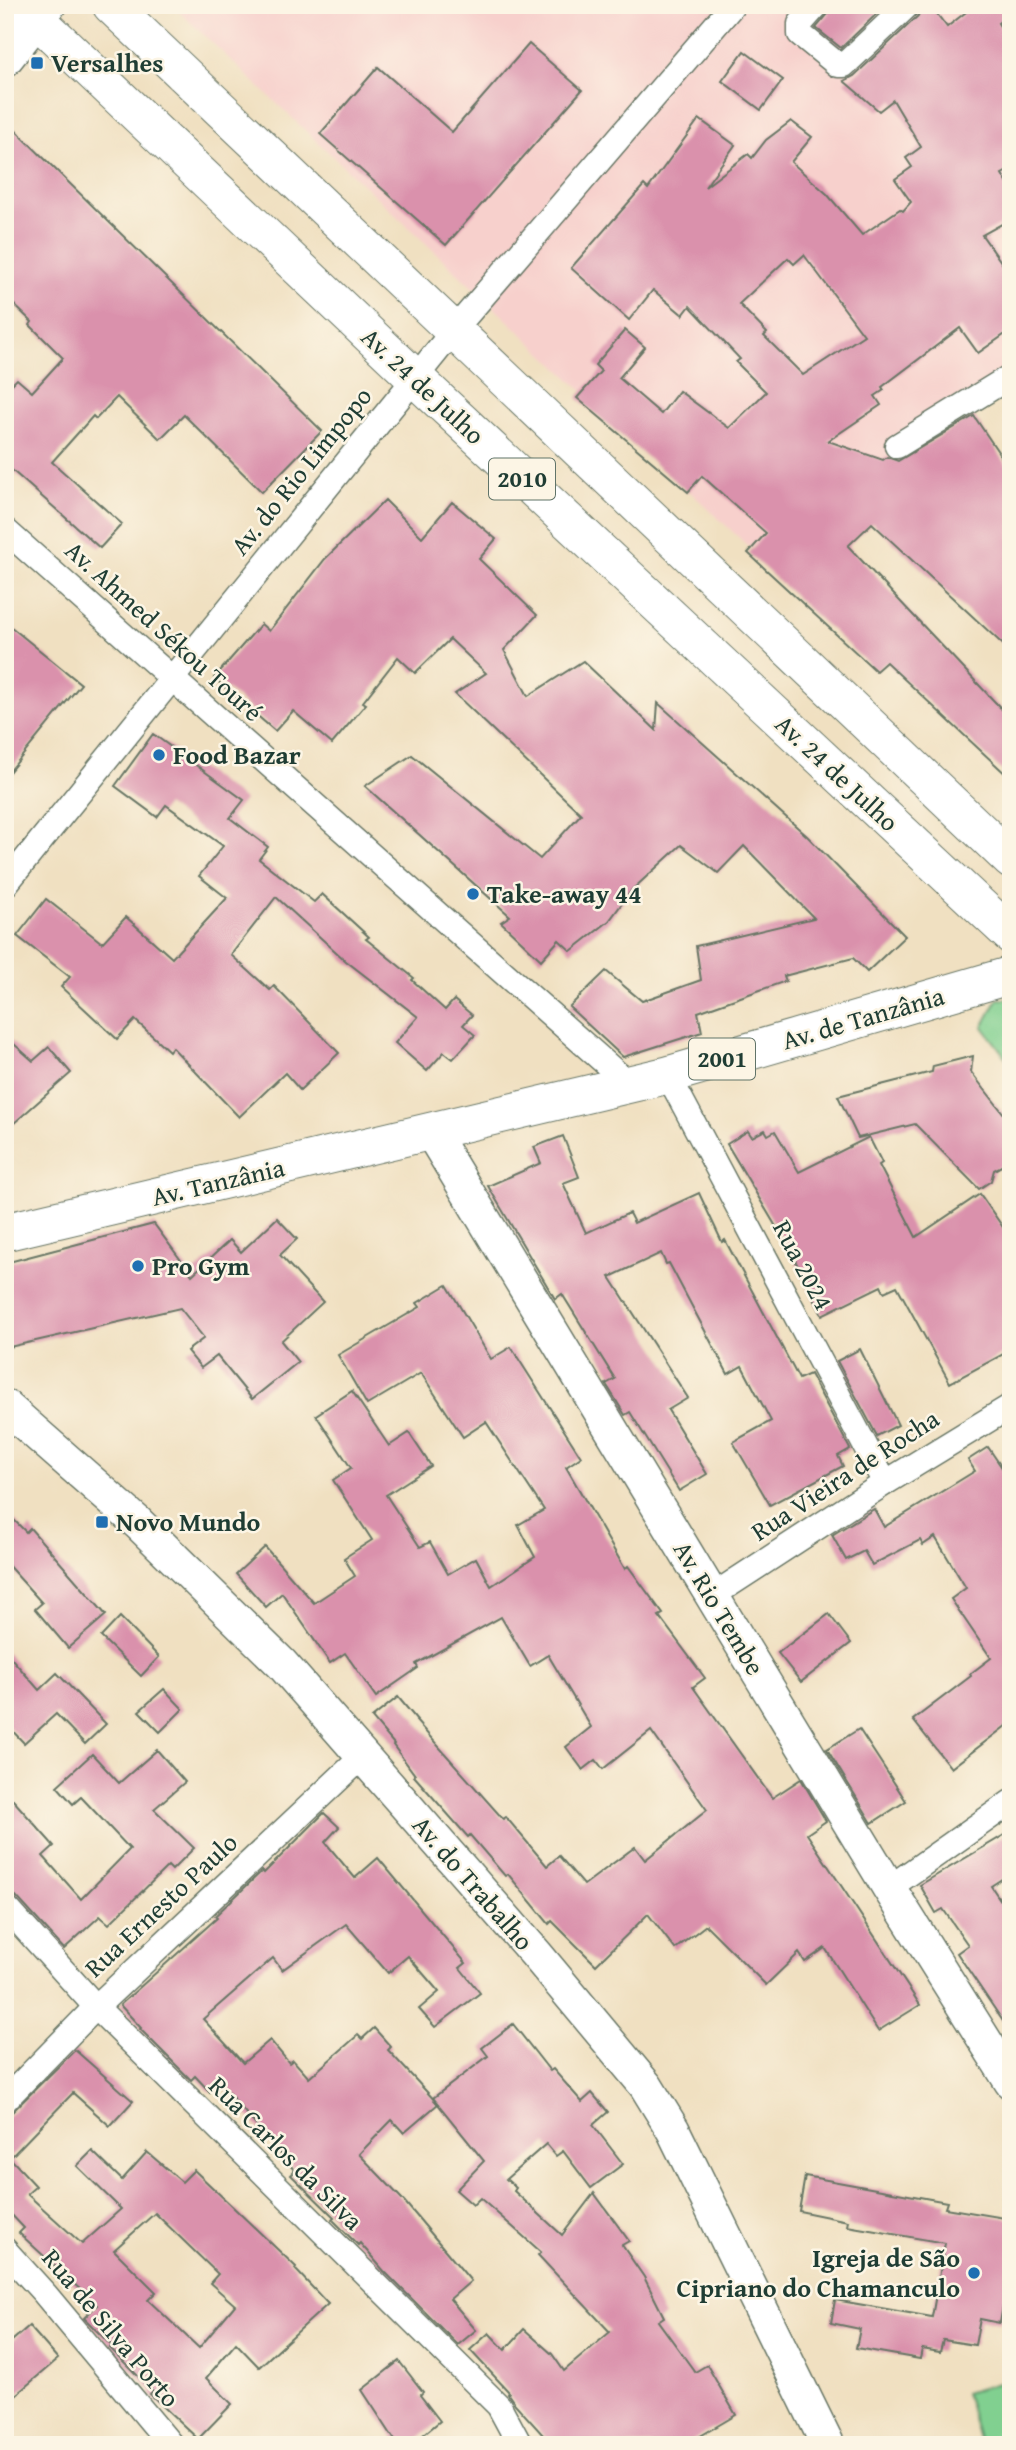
<svg xmlns="http://www.w3.org/2000/svg" width="1016" height="2450" viewBox="0 0 1016 2450" font-family="'Gentium Book Plus',serif">
  <rect width="100%" height="100%" fill="#fcf5e5"/>
  <filter id="ink" filterUnits="userSpaceOnUse"><feTurbulence type="fractalNoise" baseFrequency=".0143" numOctaves="2"/><feDisplacementMap in="SourceGraphic" scale="14" xChannelSelector="R" yChannelSelector="G"/><feConvolveMatrix kernelMatrix="1 2 1 2 8 2 1 2 1" color-interpolation-filters="sRGB"/></filter>
  <filter id="wash" filterUnits="userSpaceOnUse"><feTurbulence type="fractalNoise" baseFrequency=".00686" numOctaves="4" result="noise"/><feDisplacementMap in="SourceGraphic" scale="28" xChannelSelector="R" yChannelSelector="G"/><feGaussianBlur stdDeviation="1.57" result="paint"/><feColorMatrix in="noise" values="0 0 0 0 0 0 0 0 0 0 0 0 0 0 0 0 0 1.4 0 .05"/><feComposite in="paint" operator="in"/></filter>
  <g filter="url(#wash)">
    <rect width="100%" height="100%" fill="#f0e0c1"/>
    <path fill="#f7d0cc" d="M172 5H1011V376L750 548Z"/>
    <g fill="#81d090" stroke="#508662" stroke-width="2">
      <path d="M998 999H1011V1064L983 1027Z"/>
      <path d="M1011 2379V2445H981L965 2393Z"/>
    </g>
    <g id="blocks">
      <g fill="#da91ac" fill-rule="evenodd">
        <path d="M831 5H886L841 48 816 28 828 14Z"/>
        <path d="M922 5H930L947 27 975 5H1011V13L998 23 1011 45V169L1002 174 1011 189V219L982 235 1011 276V330L978 353 960 328 882 387 884 390 875 396 881 405 828 441 883 460 887 457 898 461 974 416 1011 471V652L872 523 848 546 1011 719V779L886 662 876 671 748 553 766 533 702 476 688 492 577 398 601 371 595 365 625 330 645 347 619 378 661 414 679 391 729 428 766 392 736 362 740 359 690 306 683 315 653 290 629 320 571 268 644 185 648 189 699 119 735 145 705 187 748 154 752 158 766 140 791 121 812 137 791 162 827 194 862 235 900 209 903 211 911 202 895 179 912 167 906 158 921 147 893 100 879 111 844 81 854 76 918 16ZM804 255 864 335 803 375 764 336 767 333 739 304 788 258 794 264Z"/>
        <path d="M529 44 582 90 446 245 320 134 378 67 452 132Z"/>
        <path d="M744 51 783 80 761 110 722 81Z"/>
        <path d="M5 120 322 431 262 492 184 415 160 439 117 397 96 419 93 416 52 462 122 524 100 548 5 464V391L17 379 32 392 63 358 30 325 32 322 5 296Z"/>
        <path d="M385 500 422 537 452 502 496 539 479 559 537 615 504 650 528 696 583 661 656 730 658 703 807 836 905 936 867 972 853 958 784 976 786 981 698 1012 702 1032 623 1057 569 1007 606 971 642 1001 701 980 696 946 814 918 744 846 718 873 681 845 632 890 609 921 571 951 559 940 541 960 501 922 510 916 365 786 412 755 540 859 581 814 455 694 486 673 450 639 415 673 398 657 363 702 366 704 332 744 293 711 275 731 214 678 261 624 269 631 325 559Z"/>
        <path d="M5 622 81 684 5 777Z"/>
        <path d="M153 734 244 800 230 818 268 847 259 859 314 902 322 894 369 937 366 939 414 978 412 980 445 1010 454 1000 472 1015 463 1025 475 1035 453 1059 444 1052 427 1071 395 1043 418 1017 346 961 276 897 231 955 270 990 274 986 339 1053 300 1090 285 1073 239 1117 172 1047 169 1051 135 1020 117 1039 61 987 70 977 17 936 46 899 102 943 126 917 172 958 227 898 199 876 223 846 166 805 157 817 115 786Z"/>
        <path d="M5 1036 33 1061 49 1047 71 1073 5 1131Z"/>
        <path d="M973 1056 971 1072 1011 1123V1161L994 1170 991 1181 979 1189 915 1124 858 1138 838 1096 932 1072 933 1066Z"/>
        <path d="M765 1130 768 1135 775 1131 799 1172 869 1137 882 1163 879 1165 916 1237 980 1194 1011 1239V1350L950 1383 897 1286 884 1292 881 1286 822 1315 791 1252 727 1144 748 1131 752 1137Z"/>
        <path d="M563 1136 579 1177 563 1183 586 1233 629 1213 634 1223 699 1193 722 1242 725 1240 799 1379 810 1374 850 1449 838 1456 843 1466 770 1505 733 1442 771 1421 742 1366 728 1374 669 1263 666 1264 661 1253 610 1277 688 1398 668 1410 707 1474 679 1491 630 1412 625 1415 606 1384 615 1379 562 1294 555 1299 488 1186 541 1163 534 1147Z"/>
        <path d="M277 1218 297 1239 280 1255 323 1302 281 1341 298 1362 252 1399 217 1356 201 1368 187 1351 204 1338 180 1308 5 1348V1263L154 1224 192 1275 230 1240 241 1252Z"/>
        <path d="M447 1285 491 1359 511 1347 581 1457 566 1467 625 1569 628 1566 663 1614 659 1616 705 1678 693 1687 772 1798 801 1779 826 1821 807 1834 920 2005 878 2031 825 1948 805 1962 799 1953 766 1985 706 1925 675 1949 648 1914 596 1965 552 1921 549 1924 508 1874 505 1876 470 1835 468 1837 414 1776 415 1775 393 1745 394 1744 372 1718 398 1697 417 1720 416 1721 503 1819 506 1817 547 1866 559 1856 584 1885 635 1847 645 1860 707 1810 651 1731 603 1769 596 1760 583 1770 566 1747 591 1727 548 1655 530 1666 501 1617 416 1664 418 1668 376 1697 345 1653 330 1663 282 1593 266 1607 236 1574 265 1547 314 1603 355 1576 344 1558 372 1540 333 1480 351 1468 316 1415 352 1391 389 1446 409 1433 431 1466 386 1495 420 1547 430 1542 448 1574 476 1558 491 1586 535 1557 518 1525 544 1510 486 1422 463 1437 421 1373 367 1405 338 1355 420 1307 417 1303Z"/>
        <path d="M860 1349 898 1425 877 1436 837 1361Z"/>
        <path d="M988 1447 1011 1481V1722L951 1768 913 1720 971 1676 970 1674 991 1658 951 1599 966 1588 935 1537 923 1545 920 1540 872 1565 864 1551 846 1560 832 1535 874 1509 884 1527 975 1471 968 1460Z"/>
        <path d="M5 1511 26 1532 30 1528 106 1615 68 1648 35 1609 42 1603 5 1562Z"/>
        <path d="M829 1614 851 1643 801 1682 778 1653Z"/>
        <path d="M120 1617 159 1657 141 1676 101 1637Z"/>
        <path d="M5 1651 39 1690 57 1673 106 1724 85 1744 56 1714 24 1743 5 1723Z"/>
        <path d="M164 1689 183 1709 160 1732 139 1711Z"/>
        <path d="M859 1729 906 1801 872 1823 827 1749Z"/>
        <path d="M157 1750 185 1782 154 1809 194 1848 172 1870 168 1866 109 1924 100 1916 64 1949 16 1896 5 1892V1791L54 1846 43 1856 81 1899 130 1849 81 1797 73 1804 57 1786 92 1754 119 1783Z"/>
        <path d="M324 1813 339 1827 325 1842 355 1878 378 1858 466 1963 460 1968 480 1993 435 2027 419 2009 439 1992 408 1956 388 1973 346 1924 282 1970 273 1958 203 2019 243 2063 270 2040 289 2063 293 2060 309 2078 358 2035 362 2039 374 2028 391 2047 388 2050 438 2104 404 2133 392 2120 359 2154 404 2201 471 2281 450 2299 476 2330 458 2345 384 2271 360 2243 358 2245 332 2219 334 2217 291 2175 295 2171 220 2083 210 2092 195 2076 191 2080 140 2029 141 2028 120 2005 217 1918 215 1916 262 1871 264 1873Z"/>
        <path d="M1011 1831V1873L991 1886 1011 1916V2033L957 1953 968 1945 943 1909 936 1913 920 1885Z"/>
        <path d="M513 2024 550 2071 553 2069 582 2102 592 2093 608 2112 593 2125 623 2164 591 2188 563 2151 556 2156 546 2144 506 2179 516 2188 514 2191 562 2235 594 2193 629 2241 622 2245 644 2277 664 2317 658 2321 695 2372 707 2365 736 2415 685 2445H552L515 2404 508 2394 509 2392 470 2350 489 2333 505 2350 524 2329 552 2354 564 2371 610 2332 538 2255 541 2252 480 2198 473 2205 456 2190 484 2161 433 2098 488 2056 482 2048Z"/>
        <path d="M75 2050 133 2101 110 2126 73 2093 10 2158 36 2186 27 2194 82 2244 121 2209 77 2166 92 2151 122 2180 147 2152 182 2182 194 2170 296 2267 295 2269 328 2304 259 2367 236 2343 206 2378 232 2404 198 2439 150 2394 153 2391 110 2348 112 2346 84 2318 97 2305 19 2233 24 2228 8 2211 5 2214V2119ZM155 2213 218 2274 210 2283 235 2305 199 2348 148 2300 156 2292 114 2250Z"/>
        <path d="M805 2176 947 2202 945 2208 1011 2219V2260L1000 2323 980 2319 975 2345 943 2340 940 2352 922 2349 920 2359 856 2348 860 2329 831 2323 835 2300 932 2317 945 2243 847 2226 848 2221 799 2211Z"/>
        <path d="M29 2326 58 2359 5 2404V2347Z"/>
        <path d="M399 2361 423 2392 420 2395 440 2421 411 2445H398L362 2390Z"/>
      </g>
    </g>
  </g>
  <g filter="url(#ink)">
    <use href="#blocks" fill-opacity="0" stroke="#687665" stroke-width="2"/>
    <g fill="none" stroke-linecap="round" stroke-linejoin="round">
      <g stroke="#687665" stroke-width="27">
        <g id="street">
          <path d="M817 5 800 24V34L838 65H844L908 5"/>
          <path d="M897 446 1011 376"/>
          <path d="M5 530 629 1084"/>
          <path d="M5 885 454 330 733 5"/>
          <path d="M668 1075 885 1483"/>
          <path d="M712 1596 885 1483 1011 1406"/>
          <path d="M889 1888 1011 1802"/>
          <path d="M5 1906 96 2007 499 2406 520 2445"/>
          <path d="M5 2100 96 2007 362 1757"/>
          <path d="M5 2250 45 2294 171 2445"/>
        </g>
      </g>
      <g stroke="#687665" stroke-width="36">
        <g id="secondary">
          <path d="M5 60 49 5"/>
          <path d="M431 1132 889 1888 1011 2082"/>
          <path d="M5 1406 138 1523 282 1664 536 1954 646 2086 673 2130 828 2445"/>
        </g>
      </g>
      <g stroke="#687665" stroke-width="39">
        <g id="primary">
          <path d="M22 5 415 378 1011 935"/>
          <path d="M111 5 1011 860"/>
          <path d="M5 1232 668 1075 1011 975"/>
        </g>
      </g>
      <use href="#street" stroke="#fff" stroke-width="24"/>
      <use href="#secondary" stroke="#fff" stroke-width="33"/>
      <use href="#primary" stroke="#fff" stroke-width="37"/>
    </g>
  </g>
  <g fill="#1f6fb2" stroke="#fcf5e5" stroke-width="2.5">
    <rect x="30" y="56" width="14" height="14" rx="3.5"/>
    <circle cx="159" cy="755" r="7"/>
    <circle cx="473" cy="894" r="7"/>
    <circle cx="138" cy="1266" r="7"/>
    <rect x="95" y="1515" width="14" height="14" rx="3.5"/>
    <circle cx="974" cy="2273" r="7"/>
  </g>
  <g text-anchor="middle" stroke-width="5" stroke-linejoin="round" paint-order="stroke">
    <g fill="#fcf5e5" stroke="#617469" stroke-width="2">
      <rect x="489" y="458.5" width="66" height="41" rx="5"/>
      <rect x="689" y="1038.5" width="66" height="41" rx="5"/>
    </g>
    <g font-size="24" font-weight="bold" fill="#1f3d34">
      <text x="522" y="487">2010</text>
      <text x="722" y="1067">2001</text>
    </g>
    <g font-size="26" font-weight="bold" fill="#1f3d34" stroke="#fcf5e5" text-anchor="start">
      <text x="51" y="72">Versalhes</text>
      <text x="173" y="764">Food Bazar</text>
      <text x="487" y="903">Take-away 44</text>
      <text x="152" y="1275">Pro Gym</text>
      <text x="116" y="1531">Novo Mundo</text>
      <text x="960" y="2267" text-anchor="end">Igreja de São<tspan x="960" dy="30">Cipriano do Chamanculo</tspan></text>
    </g>
    <g font-size="26" fill="#1f3d34" stroke="#fcf5e5">
      <text transform="translate(423 386) rotate(43)" y="9">Av. 24 de Julho</text>
      <text transform="translate(301 471) rotate(-51)" y="9">Av. do Rio Limpopo</text>
      <text transform="translate(164 631) rotate(42)" y="9">Av. Ahmed Sékou Touré</text>
      <text transform="translate(837 773) rotate(43)" y="9">Av. 24 de Julho</text>
      <text transform="translate(863 1018) rotate(-16)" y="9">Av. de Tanzânia</text>
      <text transform="translate(218 1182) rotate(-13)" y="9">Av. Tanzânia</text>
      <text transform="translate(803 1265) rotate(62)" y="9">Rua 2024</text>
      <text transform="translate(845 1475) rotate(-33)" y="9">Rua Vieira de Rocha</text>
      <text transform="translate(719 1608) rotate(59)" y="9">Av. Rio Tembe</text>
      <text transform="translate(473 1883) rotate(49)" y="9">Av. do Trabalho</text>
      <text transform="translate(161 1905) rotate(-43)" y="9">Rua Ernesto Paulo</text>
      <text transform="translate(286 2153) rotate(45)" y="9">Rua Carlos da Silva</text>
      <text transform="translate(111 2328) rotate(50)" y="9">Rua de Silva Porto</text>
    </g>
  </g>
  <rect width="1016" height="2450" fill="none" stroke="#fcf5e5" stroke-width="28"/>
</svg>
